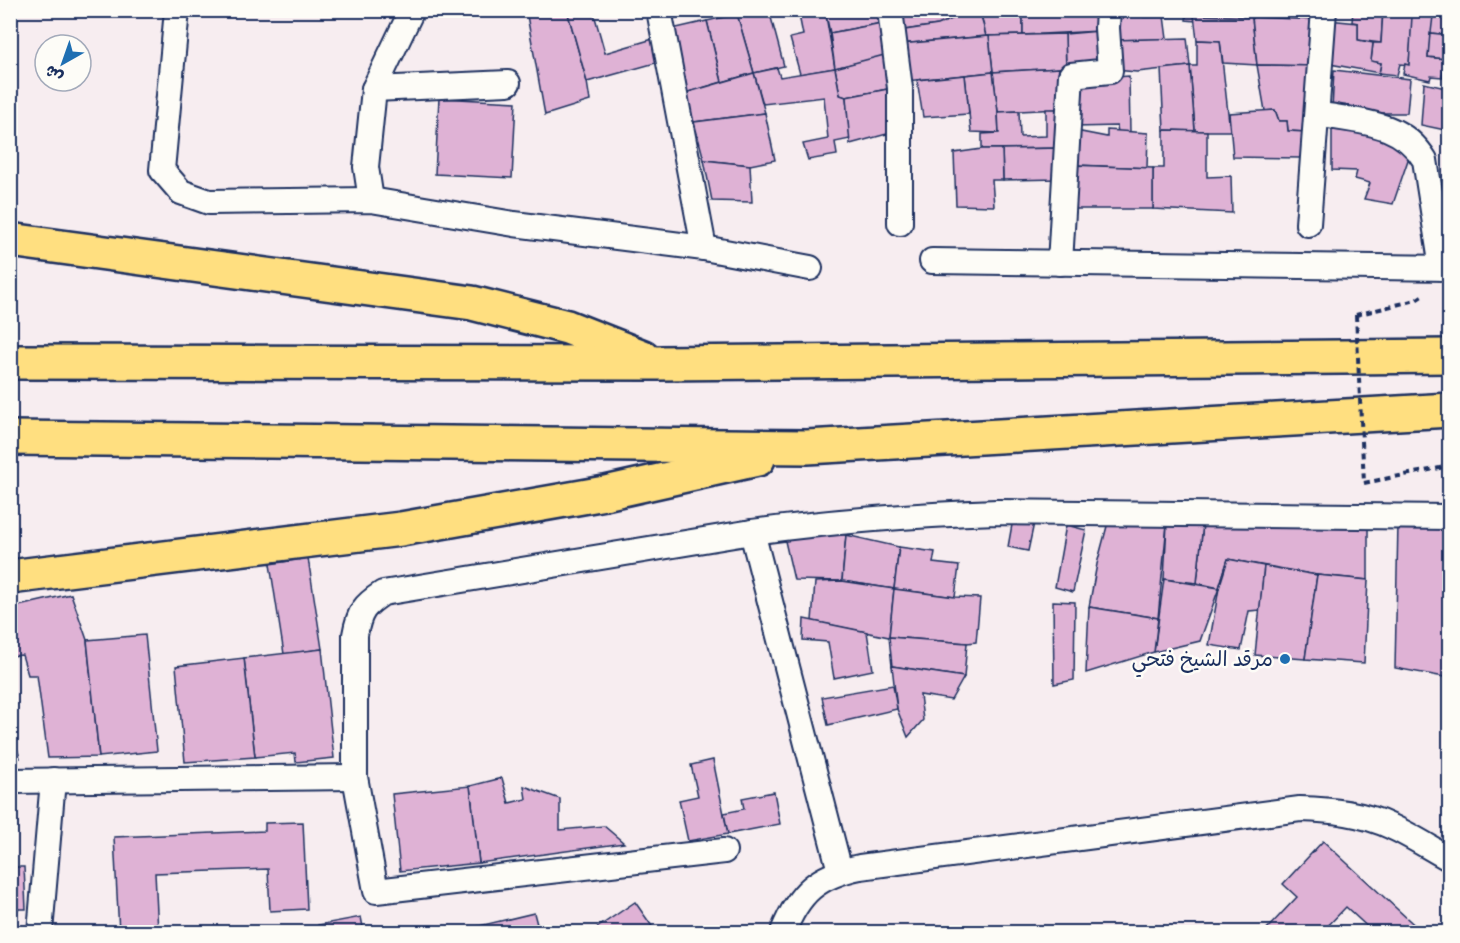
<svg xmlns="http://www.w3.org/2000/svg" width="1460" height="943" viewBox="0 0 1460 943" font-family="Caveat,'Playpen Sans Arabic',sans-serif">
  <rect width="100%" height="100%" fill="#f7edf0"/>
  <filter id="ink" filterUnits="userSpaceOnUse"><feTurbulence type="fractalNoise" baseFrequency=".0167" numOctaves="2"/><feDisplacementMap in="SourceGraphic" scale="12" xChannelSelector="R" yChannelSelector="G"/><feConvolveMatrix kernelMatrix="1 2 1 2 8 2 1 2 1" color-interpolation-filters="sRGB"/></filter>
  <g filter="url(#ink)">
    <g fill="#dfb2d5" stroke="#1b2f5e" stroke-width="1.5">
      <path d="M526 10H567L587 82 590 101 545 115Z"/>
      <path d="M567 10H593L605 53 653 39 659 62 587 82Z"/>
      <path d="M669 10H708L671 19Z"/>
      <path d="M750 10H769L784 66 754 73 737 14Z"/>
      <path d="M798 10H825L835 68 800 74 790 38 803 35Z"/>
      <path d="M825 10H885L887 22 830 33Z"/>
      <path d="M900 10H959V13L950 14 951 20 938 25 898 31Z"/>
      <path d="M973 10H980L986 36 900 44 898 31 938 25Z"/>
      <path d="M980 10H1007L1008 13 1023 14V35L986 36Z"/>
      <path d="M1071 10H1102L1100 31 1023 35V14H1071Z"/>
      <path d="M1113 10H1144V17L1164 16 1167 39 1113 40Z"/>
      <path d="M1144 10H1184L1183 16 1144 17Z"/>
      <path d="M1187 10H1252V17L1194 15 1195 21 1186 20Z"/>
      <path d="M1252 10H1320V20L1252 17Z"/>
      <path d="M1353 10H1383L1381 43 1358 40V23L1352 22Z"/>
      <path d="M1383 10 1413 13 1409 65 1400 64 1397 75 1379 73 1381 63 1371 61 1373 43H1381Z"/>
      <path d="M1433 10H1450V35L1430 33Z"/>
      <path d="M737 14 754 73 722 82 707 21Z"/>
      <path d="M1194 15 1252 17 1257 65 1223 63 1220 41 1197 40Z"/>
      <path d="M1412 16H1433L1428 57 1446 59 1442 77 1431 76 1430 80 1403 74 1405 64 1409 65Z"/>
      <path d="M1252 17 1320 20 1317 66 1257 65Z"/>
      <path d="M1328 20 1358 23V40L1373 43 1371 61 1381 63 1379 73 1330 64Z"/>
      <path d="M707 21 722 82 685 93 672 29Z"/>
      <path d="M887 22 889 55 835 68 830 33Z"/>
      <path d="M1100 31 1105 68 1066 72 1065 34Z"/>
      <path d="M1430 33 1450 35V79L1442 77 1446 59 1428 57Z"/>
      <path d="M1065 34 1066 72 1060 73V68L993 72 989 36Z"/>
      <path d="M989 36 993 72 906 81 900 44Z"/>
      <path d="M1187 38 1190 66 1137 72 1115 70 1113 40Z"/>
      <path d="M1197 40 1220 41 1230 131H1195L1190 66H1197Z"/>
      <path d="M888 54 893 88 846 97 840 95 835 68Z"/>
      <path d="M1257 65 1317 66 1306 132 1288 131 1287 121H1279L1275 110 1265 111Z"/>
      <path d="M1190 66 1195 131 1164 130 1161 69Z"/>
      <path d="M777 68 780 77 835 68 840 95 846 97 850 139 835 142 837 155 808 160 803 144 828 139 824 97 763 104 754 73Z"/>
      <path d="M1060 68V109L998 112 993 72Z"/>
      <path d="M1334 70 1410 79 1407 113H1369L1332 110Z"/>
      <path d="M993 72 998 112 999 133 971 132 965 75Z"/>
      <path d="M754 73 765 113 694 122 685 93Z"/>
      <path d="M965 75 969 114 923 117 917 80Z"/>
      <path d="M1129 76 1130 132H1118L1117 126 1075 127V80Z"/>
      <path d="M1424 83 1450 89V131L1421 125Z"/>
      <path d="M893 88 898 131 850 144 846 97Z"/>
      <path d="M439 98 516 102 512 178 435 174Z"/>
      <path d="M1046 109H1060L1061 148 982 149V134L999 133 998 112 1019 111 1020 137 1046 136Z"/>
      <path d="M1275 110 1279 121H1287L1288 131 1306 132 1302 158 1233 157 1229 113Z"/>
      <path d="M765 113 775 160 750 165 704 160 694 122Z"/>
      <path d="M1107 130 1148 133 1147 168 1078 165 1076 131 1107 137Z"/>
      <path d="M1164 130 1207 131V177L1231 176 1232 213 1153 209V168H1164Z"/>
      <path d="M1332 130 1373 133 1410 154 1393 204 1364 199 1370 183 1355 179 1357 171 1332 170Z"/>
      <path d="M1061 148 1058 179 1003 180 1002 149Z"/>
      <path d="M982 149H1002L1003 180H992L994 206 956 205 954 153Z"/>
      <path d="M704 160 750 165 752 202 712 201Z"/>
      <path d="M1071 165 1153 168V209H1071Z"/>
      <path d="M1111 511 1167 524 1158 618 1089 607 1097 564Z"/>
      <path d="M1013 519 1034 523 1028 551 1008 547Z"/>
      <path d="M1203 523 1368 526V580L1317 575 1228 559 1219 588 1197 583Z"/>
      <path d="M1203 523 1197 583 1164 579 1167 524Z"/>
      <path d="M1398 524 1450 529V678L1395 668Z"/>
      <path d="M1066 525 1086 530 1073 592 1055 587Z"/>
      <path d="M782 528 846 535 842 581 794 580Z"/>
      <path d="M846 535 899 547 894 589 842 581Z"/>
      <path d="M899 547 935 552 933 563 959 566 955 597 894 589Z"/>
      <path d="M308 558 322 649 284 654 270 564Z"/>
      <path d="M1228 559 1264 566 1260 610 1249 611 1241 650 1209 645 1219 588Z"/>
      <path d="M1264 566 1317 575 1305 659 1255 655Z"/>
      <path d="M1317 575 1368 580 1364 663 1305 659Z"/>
      <path d="M1164 579 1219 588 1200 641 1154 652Z"/>
      <path d="M842 581 894 589 889 637 812 621 815 582Z"/>
      <path d="M894 589 955 597 980 598 976 642 967 643 889 637Z"/>
      <path d="M71 594 87 640 99 757 48 758 37 675H28L22 655 10 656V608Z"/>
      <path d="M1053 601 1075 602 1074 680 1054 684Z"/>
      <path d="M1089 607 1158 618 1154 652 1086 673Z"/>
      <path d="M804 619 867 632 873 670 834 678 828 642 803 640Z"/>
      <path d="M145 635 157 751 99 757 87 640Z"/>
      <path d="M889 637 967 643 964 677 892 666Z"/>
      <path d="M322 649 334 758 296 762 295 753 255 757 244 658Z"/>
      <path d="M244 658 255 757 185 762 176 666Z"/>
      <path d="M892 666 964 677 951 700 920 695 923 720 908 737 897 709Z"/>
      <path d="M893 685 897 709 828 725 822 697Z"/>
      <path d="M10 725 20 758H10Z"/>
      <path d="M713 760 728 834 688 841 679 800 698 796 691 765Z"/>
      <path d="M502 778 509 803 526 799 524 786 560 799V830L604 826 624 843 479 863 470 786Z"/>
      <path d="M470 786 479 863 400 871 392 794Z"/>
      <path d="M774 792 780 824 728 834 724 813 744 809 742 798Z"/>
      <path d="M303 822 307 909 270 911 268 869 155 873 158 932H119L114 837 265 831V823Z"/>
      <path d="M1323 841 1422 932H1373L1346 907 1322 932H1264L1297 897 1283 884Z"/>
      <path d="M10 867H24L26 909H10Z"/>
      <path d="M635 902 656 932H591Z"/>
      <path d="M534 913 539 932H472L471 928Z"/>
      <path d="M361 917 364 932H319L318 925Z"/>
      <path d="M927 927 928 932H899Z"/>
    </g>
    <g fill="none" stroke-linecap="round" stroke-linejoin="round">
      <g stroke="#1b2f5e" stroke-width="28">
        <g id="minor">
          <path d="M177 10 162 170 181 192 209 202 371 200 514 224 704 248 810 268"/>
          <path d="M659 10 704 248"/>
          <path d="M890 10 900 88V223"/>
          <path d="M374 89 508 83"/>
          <path d="M1317 114C1358 122 1401 120 1425 160L1442 268"/>
          <path d="M371 200 366 167 374 89 412 10"/>
          <path d="M1308 224 1324 10"/>
          <path d="M932 261 1450 268"/>
          <path d="M1060 263 1071 75 1110 71 1107 28 1108 10"/>
          <path d="M752 532 840 871"/>
          <path d="M10 781 355 777"/>
          <path d="M724 851 376 891 355 777V635C359 612 364 605 383 593L752 532C833 521 915 515 997 512L1450 517"/>
          <path d="M40 932 53 780"/>
          <path d="M783 932C799 892 817 876 860 867L1300 809C1332 810 1363 813 1392 827 1412 836 1430 848 1450 859"/>
        </g>
      </g>
      <g stroke="#1b2f5e" stroke-width="38">
        <g id="primary">
          <path d="M10 240 472 303 567 327 643 357"/>
          <path d="M10 362 658 363 1450 356"/>
          <path d="M10 438 807 447 1450 410"/>
          <path d="M10 577 401 529 605 493 758 459"/>
        </g>
      </g>
      <g stroke="#1b2f5e" stroke-width="4" stroke-dasharray="6 4.5" stroke-linecap="butt">
        <path d="M1356 315 1416 300 1422 296"/>
        <path d="M1364 483 1450 466"/>
      </g>
      <use href="#minor" stroke="#fdfcf7" stroke-width="24"/>
      <use href="#primary" stroke="#ffdf80" stroke-width="33"/>
      <path stroke="#1b2f5e" stroke-width="4" stroke-dasharray="6 4.5" stroke-linecap="butt" d="M1356 315 1364 483"/>
    </g>
  </g>
  <circle fill="#1f6fb2" stroke="#fdfcf7" stroke-width="2" cx="1285" cy="659" r="6"/>
  <g text-anchor="middle" stroke-width="5" stroke-linejoin="round" paint-order="stroke">
    <g font-size="21" fill="#1b2f5e" stroke="#fdfcf7" text-anchor="end">
      <text x="1273" y="666">مرقد الشيخ فتحي</text>
    </g>
  </g>
  <rect width="1460" height="943" fill="none" stroke="#fdfcf7" stroke-width="36"/>
  <rect x="18" y="18" width="1424" height="907" fill="none" stroke="#1b2f5e" stroke-width="2" filter="url(#ink)"/>
  <g transform="translate(63 63) rotate(220)"><circle r="28" fill="#fdfcf7" stroke="#a3aaba" stroke-width="1.5"/>
  <path d="M0-4.5L10 22L0 15L-10 22Z" fill="#1f6fb2"/>
  <text y="-9" font-size="16" font-weight="bold" text-anchor="middle" fill="#1b2f5e">ش</text>
  </g>
</svg>
